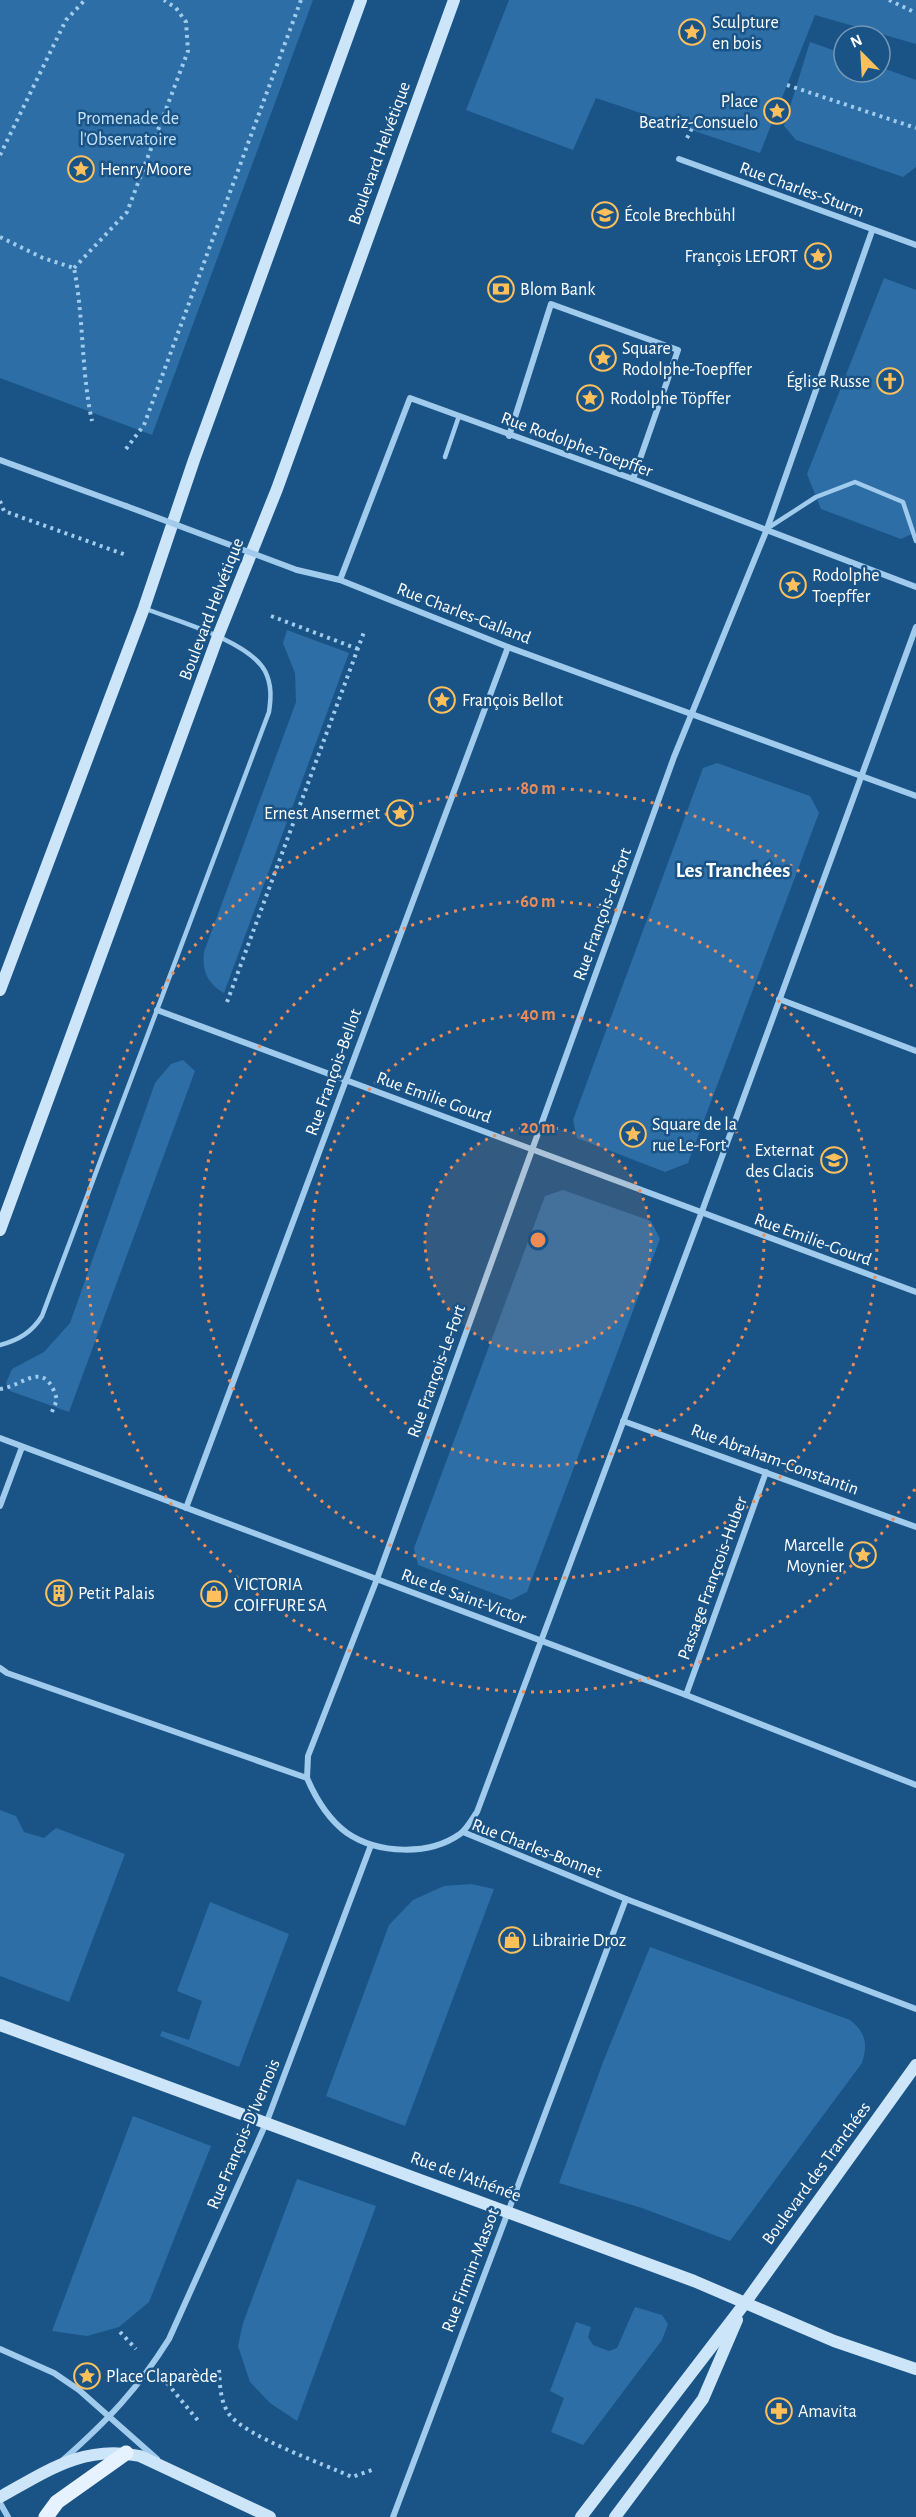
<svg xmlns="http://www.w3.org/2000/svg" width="916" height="2517" viewBox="0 0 916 2517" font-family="'Alegreya Sans',sans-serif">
  <rect width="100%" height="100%" fill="#1a5487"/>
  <g fill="#2c6ea5">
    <path d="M0 0H313L152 435 0 378Z"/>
    <path d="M509 0H916V44L815 15 760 153 596 98 573 150 466 110Z"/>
    <path d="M810 42 844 54V72H880V67L916 80V167L903 177 796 140 784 126Z"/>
    <path d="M884 278 916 290V532L901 539 821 509 807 474Z"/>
    <path d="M287 630 349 653 224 993C207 983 202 971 204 952L296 702 295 673 283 643Z"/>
    <path d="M717 763 810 796 819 813 688 1163 665 1172 577 1138 573 1120 703 768Z"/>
    <path d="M183 1060 195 1071 69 1412 10 1391 6 1383 12 1369 44 1352 70 1323 155 1083 171 1064Z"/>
    <path d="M563 1190 651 1221 660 1239 527 1592 511 1600 418 1565 414 1548 545 1196Z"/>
    <path d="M0 1810 16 1816 24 1832 44 1838 56 1828 125 1854 69 2002 0 1976Z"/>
    <path d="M471 1884 494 1889 405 2126 326 2096 389 1925 413 1900 444 1886Z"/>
    <path d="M210 1902 289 1934 239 2067 160 2036 162 2031 189 2040 202 2001 177 1991Z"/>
    <path d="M650 1947 850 2020C866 2033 868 2044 862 2063L730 2241 642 2208 559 2183 603 2062Z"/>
    <path d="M133 2116 211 2146 149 2302 119 2327 87 2336 52 2331Z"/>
    <path d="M297 2179 376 2206 297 2421 270 2403 250 2382 238 2346 243 2323Z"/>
    <path d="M635 2307 662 2315 668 2324 662 2340 583 2445 551 2432 564 2398 550 2391 576 2322 591 2327 588 2337 593 2345 609 2351 617 2348Z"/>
  </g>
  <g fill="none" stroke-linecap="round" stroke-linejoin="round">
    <g stroke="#a1cbec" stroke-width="4" stroke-dasharray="3 4.5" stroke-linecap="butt">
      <path d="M889 0 916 13"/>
      <path d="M787 85 916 128"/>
      <path d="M687 138 692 128"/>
      <path d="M0 155 66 20 85 0"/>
      <path d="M0 237 43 258 74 268C84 318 81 371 92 421"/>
      <path d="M74 268 127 212 188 51 186 22 176 8 164 0"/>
      <path d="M126 449 144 425 301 0"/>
      <path d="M0 501 4 511 126 555"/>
      <path d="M271 616 358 649"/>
      <path d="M227 1002 364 632"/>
      <path d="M0 1389C24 1386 45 1357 57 1400L51 1414"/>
      <path d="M120 2332 136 2349"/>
      <path d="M219 2370C220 2385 220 2401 229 2414 246 2437 324 2464 352 2477L372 2470"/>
      <path d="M167 2383 200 2423"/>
    </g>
    <g stroke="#a1cbec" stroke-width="4.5">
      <path d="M445 457 459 416"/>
      <path d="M768 528 816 497 855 482 903 502 916 541"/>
      <path d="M0 1345C19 1340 32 1332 42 1316L269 712C271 698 272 685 265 671 249 641 177 621 146 609"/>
    </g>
    <g stroke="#a1cbec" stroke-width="6">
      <path d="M679 159 916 245"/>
      <path d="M509 436 551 304 678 350 633 479"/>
      <path d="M0 460 126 506"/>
      <path d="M297 570 340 580 508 647 916 796"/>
      <path d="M340 580 410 398 633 479 916 587"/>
      <path d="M779 999 916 1051"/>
      <path d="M157 1010 916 1292"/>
      <path d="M623 1421 916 1527"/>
      <path d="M0 1438 686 1695 916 1785"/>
      <path d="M0 1506 22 1447"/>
      <path d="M186 1508 508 647"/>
      <path d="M0 1668 7 1673 307 1778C316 1799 328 1819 347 1833 378 1854 429 1856 460 1834 467 1829 472 1819 477 1812L701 1214 916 627"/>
      <path d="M686 1695 766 1472"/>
      <path d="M307 1778 308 1756 377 1579 674 757 767 529 872 231"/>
      <path d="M463 1832 626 1899 916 2009"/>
      <path d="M0 2349 54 2373 79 2390 157 2459"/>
      <path d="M63 2460C108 2420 137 2390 169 2339L267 2121 371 1845"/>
      <path d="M0 2503 8 2517"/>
      <path d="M393 2517 626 1899"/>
    </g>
    <g stroke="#cde5f9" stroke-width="12">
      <path d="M0 990 144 608 194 460 361 0"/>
      <path d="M0 1230 218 636 277 489 454 0"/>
      <path d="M0 2025 694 2281 834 2341 916 2369"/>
      <path d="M0 2497C47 2471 84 2444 140 2456L270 2517"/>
      <path d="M581 2517 745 2303 916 2065"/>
      <path d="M615 2517 703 2399 737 2320"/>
    </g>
    <path stroke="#e6f2ff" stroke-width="15" d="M46 2517 57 2502 126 2453"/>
    <path stroke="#a1cbec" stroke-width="6" d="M126 506 297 570"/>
  </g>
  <circle cx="538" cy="1240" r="113" fill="#ef8b55" fill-opacity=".12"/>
  <g fill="none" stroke="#ef8b55" stroke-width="3" stroke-dasharray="3 6">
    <circle cx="538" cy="1240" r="113"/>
    <circle cx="538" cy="1240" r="226"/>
    <circle cx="538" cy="1240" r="339"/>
    <path d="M915 1489A452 452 0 1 1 915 991"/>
  </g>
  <defs>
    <g id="sight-ring" transform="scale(1.35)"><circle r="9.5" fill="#1a5487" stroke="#ffc05c" stroke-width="1.5"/><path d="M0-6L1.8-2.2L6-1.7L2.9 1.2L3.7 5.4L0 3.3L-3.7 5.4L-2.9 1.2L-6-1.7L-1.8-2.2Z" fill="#ffc05c"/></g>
    <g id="school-ring" transform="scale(1.35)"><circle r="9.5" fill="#1a5487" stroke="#ffc05c" stroke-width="1.5"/><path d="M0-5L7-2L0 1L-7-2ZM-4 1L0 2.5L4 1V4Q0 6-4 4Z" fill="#ffc05c"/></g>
    <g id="bank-ring" transform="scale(1.35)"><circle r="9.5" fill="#1a5487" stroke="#ffc05c" stroke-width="1.5"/><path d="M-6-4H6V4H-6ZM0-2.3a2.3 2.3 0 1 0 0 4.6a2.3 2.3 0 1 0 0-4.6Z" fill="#ffc05c"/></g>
    <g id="church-ring" transform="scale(1.35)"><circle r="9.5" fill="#1a5487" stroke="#ffc05c" stroke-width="1.5"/><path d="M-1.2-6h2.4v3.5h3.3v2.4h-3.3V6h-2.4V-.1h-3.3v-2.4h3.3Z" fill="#ffc05c"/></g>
    <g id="building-ring" transform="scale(1.35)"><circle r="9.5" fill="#1a5487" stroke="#ffc05c" stroke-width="1.5"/><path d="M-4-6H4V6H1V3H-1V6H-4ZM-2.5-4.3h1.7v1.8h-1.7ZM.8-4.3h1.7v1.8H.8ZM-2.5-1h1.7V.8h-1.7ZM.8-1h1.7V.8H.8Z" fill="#ffc05c"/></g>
    <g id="shop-ring" transform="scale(1.35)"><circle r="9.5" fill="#1a5487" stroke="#ffc05c" stroke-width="1.5"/><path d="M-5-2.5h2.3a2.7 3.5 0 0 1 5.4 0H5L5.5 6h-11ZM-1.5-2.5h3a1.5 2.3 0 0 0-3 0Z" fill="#ffc05c"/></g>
    <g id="pharmacy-ring" transform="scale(1.35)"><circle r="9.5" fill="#1a5487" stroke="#ffc05c" stroke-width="1.5"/><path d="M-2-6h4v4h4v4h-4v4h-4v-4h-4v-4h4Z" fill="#ffc05c"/></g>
  </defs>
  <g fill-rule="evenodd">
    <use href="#sight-ring" x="692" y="32"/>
    <use href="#sight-ring" x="777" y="111"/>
    <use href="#sight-ring" x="81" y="169"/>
    <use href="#school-ring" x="605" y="215"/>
    <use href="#sight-ring" x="818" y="256"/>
    <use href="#bank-ring" x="501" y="289"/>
    <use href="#sight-ring" x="603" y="358"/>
    <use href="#church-ring" x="890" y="381"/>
    <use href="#sight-ring" x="590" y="398"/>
    <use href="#sight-ring" x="793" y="585"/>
    <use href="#sight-ring" x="442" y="700"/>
    <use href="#sight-ring" x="400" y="813"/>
    <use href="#sight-ring" x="633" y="1134"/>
    <use href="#school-ring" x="834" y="1160"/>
    <use href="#sight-ring" x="863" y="1555"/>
    <use href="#building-ring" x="59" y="1593"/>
    <use href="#shop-ring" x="214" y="1594"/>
    <use href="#shop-ring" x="512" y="1940"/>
    <use href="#sight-ring" x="87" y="2376"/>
    <use href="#pharmacy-ring" x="779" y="2411"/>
  </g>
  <g text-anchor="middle" stroke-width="5" stroke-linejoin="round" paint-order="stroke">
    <g font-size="18" fill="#fff" stroke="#1a5487" text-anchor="start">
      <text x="712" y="28">Sculpture<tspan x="712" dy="21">en bois</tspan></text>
      <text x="758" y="107" text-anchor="end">Place<tspan x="758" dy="21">Beatriz-Consuelo</tspan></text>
      <text x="100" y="175">Henry Moore</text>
      <text x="624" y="221">École Brechbühl</text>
      <text x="798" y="262" text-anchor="end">François LEFORT</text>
      <text x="520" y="295">Blom Bank</text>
      <text x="622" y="354">Square<tspan x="622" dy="21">Rodolphe-Toepffer</tspan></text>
      <text x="870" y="387" text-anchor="end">Église Russe</text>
      <text x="610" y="404">Rodolphe Töpffer</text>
      <text x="812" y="581">Rodolphe<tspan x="812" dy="21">Toepffer</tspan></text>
      <text x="462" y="706">François Bellot</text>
      <text x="380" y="819" text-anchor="end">Ernest Ansermet</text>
      <text x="652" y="1130">Square de la<tspan x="652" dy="21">rue Le-Fort</tspan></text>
      <text x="814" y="1156" text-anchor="end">Externat<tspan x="814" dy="21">des Glacis</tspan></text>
      <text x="844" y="1551" text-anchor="end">Marcelle<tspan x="844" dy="21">Moynier</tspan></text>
      <text x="234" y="1590">VICTORIA<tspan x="234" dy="21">COIFFURE SA</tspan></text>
      <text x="78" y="1599">Petit Palais</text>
      <text x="532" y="1946">Librairie Droz</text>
      <text x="106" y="2382">Place Claparède</text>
      <text x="798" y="2417">Amavita</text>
    </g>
    <g font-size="18" fill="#c6e2f9" stroke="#1a5487">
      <text x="128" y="124">Promenade de<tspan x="128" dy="21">l'Observatoire</tspan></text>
    </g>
    <g font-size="18" fill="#fff" stroke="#1a5487">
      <text transform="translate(379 153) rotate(-70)" y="6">Boulevard Helvétique</text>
      <text transform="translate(802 189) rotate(20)" y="6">Rue Charles-Sturm</text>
      <text transform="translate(577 444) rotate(20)" y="6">Rue Rodolphe-Toepffer</text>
      <text transform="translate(211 609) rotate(-69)" y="6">Boulevard Helvétique</text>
      <text transform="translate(464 613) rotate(21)" y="6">Rue Charles-Galland</text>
      <text transform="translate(602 914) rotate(-70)" y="6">Rue François-Le-Fort</text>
      <text transform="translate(333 1072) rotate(-70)" y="6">Rue François-Bellot</text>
      <text transform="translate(434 1097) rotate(20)" y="6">Rue Emilie Gourd</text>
      <text transform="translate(813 1239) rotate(20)" y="6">Rue Emilie-Gourd</text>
      <text transform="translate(436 1371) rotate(-70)" y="6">Rue François-Le-Fort</text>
      <text transform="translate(775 1459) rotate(20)" y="6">Rue Abraham-Constantin</text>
      <text transform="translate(712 1578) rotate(-70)" y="6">Passage Françcois-Huber</text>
      <text transform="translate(464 1596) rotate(20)" y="6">Rue de Saint-Victor</text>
      <text transform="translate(537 1848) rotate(21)" y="6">Rue Charles-Bonnet</text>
      <text transform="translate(243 2134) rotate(-67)" y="6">Rue François-D'Ivernois</text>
      <text transform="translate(816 2173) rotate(-54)" y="6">Boulevard des Tranchées</text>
      <text transform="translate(466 2176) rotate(20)" y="6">Rue de l'Athénée</text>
      <text transform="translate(470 2270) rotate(-69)" y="6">Rue Firmin-Massot</text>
    </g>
    <g font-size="21" font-weight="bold" fill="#fff" stroke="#1a5487">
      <text x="733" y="877">Les Tranchées</text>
    </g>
  </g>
  <circle cx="538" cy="1240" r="9" fill="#ef8b55" stroke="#1a5487" stroke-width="3"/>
  <g font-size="18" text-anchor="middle" font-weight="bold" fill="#ef8b55" stroke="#1a5487" stroke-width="5" stroke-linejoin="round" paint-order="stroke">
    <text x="538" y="794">80 m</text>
    <text x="538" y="907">60 m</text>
    <text x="538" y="1020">40 m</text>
    <text x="538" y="1133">20 m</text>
  </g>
  <g transform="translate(862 54) rotate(336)"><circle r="28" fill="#1a5487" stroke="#7698b7" stroke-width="1.5"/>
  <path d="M0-4.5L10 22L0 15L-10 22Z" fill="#ffc05c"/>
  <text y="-9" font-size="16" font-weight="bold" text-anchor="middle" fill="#ffffff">N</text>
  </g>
</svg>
